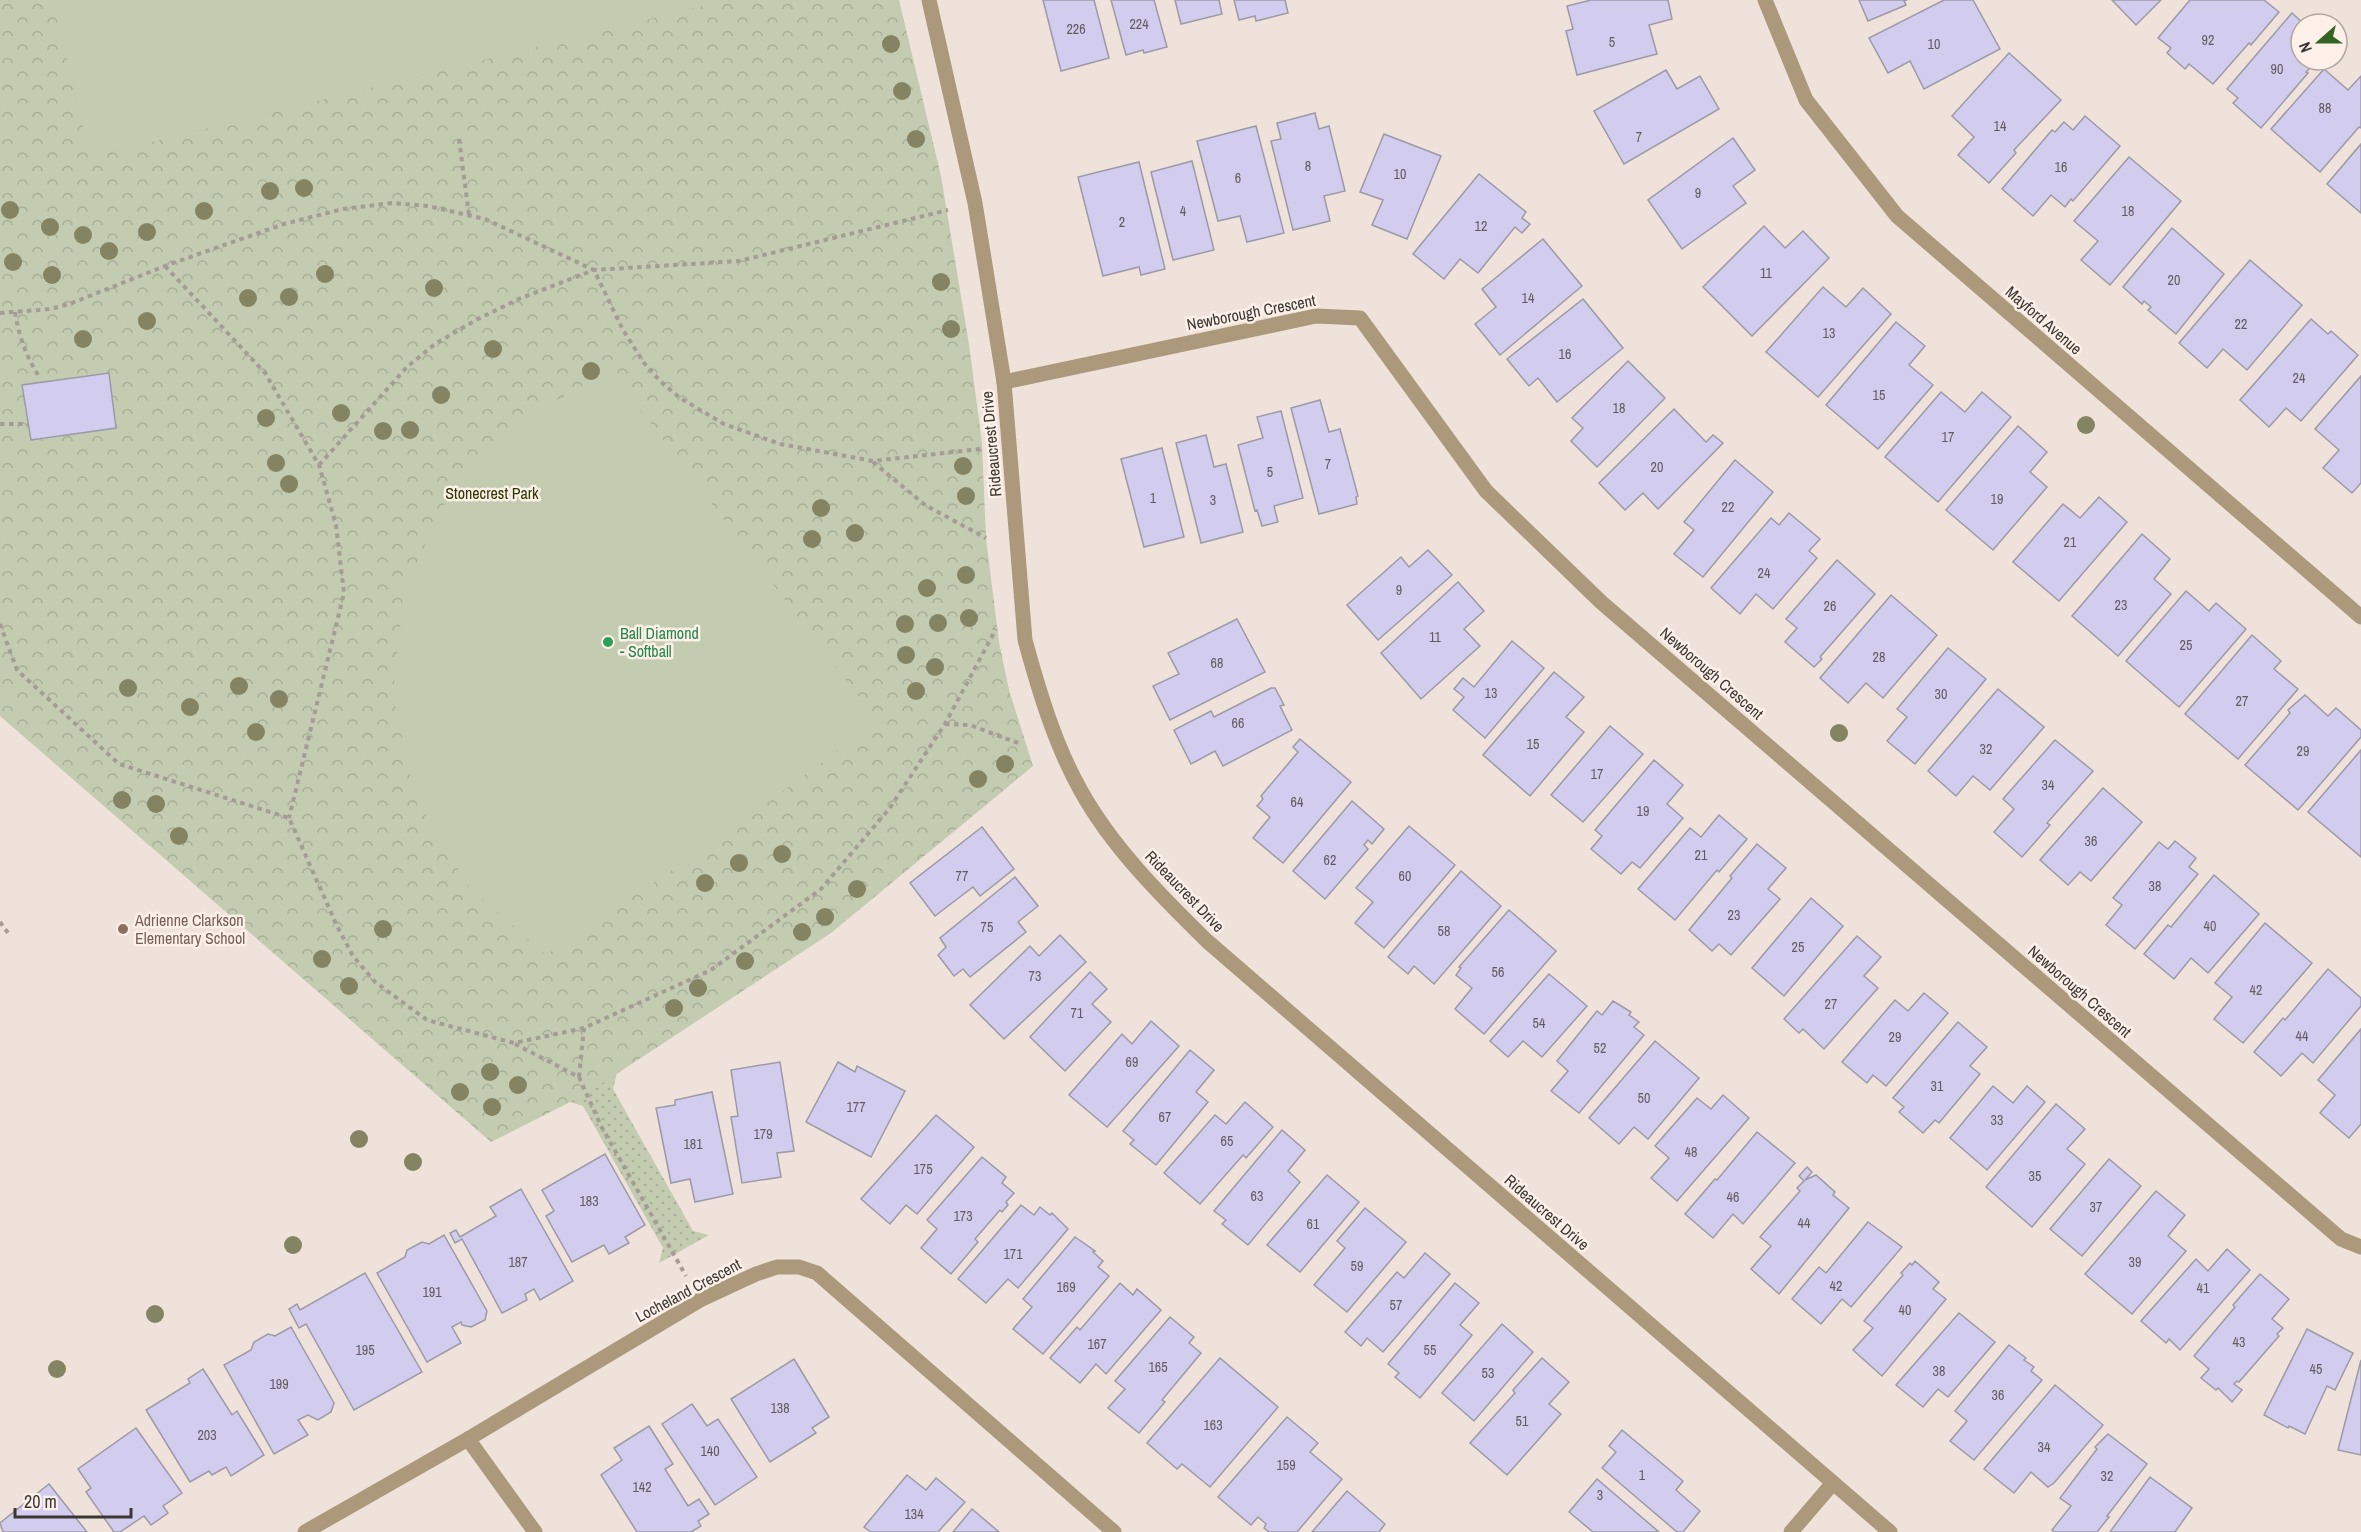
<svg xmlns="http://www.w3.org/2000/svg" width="2361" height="1532" viewBox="0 0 2361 1532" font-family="'Archivo Narrow',sans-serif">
  <defs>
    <pattern id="grass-dots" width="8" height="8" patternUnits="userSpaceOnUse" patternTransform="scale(1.5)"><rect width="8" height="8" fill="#c3cbb0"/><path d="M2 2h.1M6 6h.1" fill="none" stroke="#a8af98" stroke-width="1.8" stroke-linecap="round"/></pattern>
    <pattern id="park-crowns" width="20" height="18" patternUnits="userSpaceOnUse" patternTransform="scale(1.5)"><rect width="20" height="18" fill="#c3cbb0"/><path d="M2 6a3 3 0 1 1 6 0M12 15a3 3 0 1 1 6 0" fill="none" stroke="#a8af98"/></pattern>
  </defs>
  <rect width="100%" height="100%" fill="#efe2db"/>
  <path fill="url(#grass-dots)" d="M617 1073 613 1089 693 1231 709 1235 659 1263 663 1248 583 1106 567 1101Z"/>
  <path fill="url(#park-crowns)" d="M0 0H899L941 176 969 344 982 444 986 538 999 642 1009 690 1033 766 831 933 586 1094 491 1142 0 716Z"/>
  <g fill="#c3cbb0">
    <path d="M52 0H727L91 157Z"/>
    <path d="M611 371 877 721 733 829 546 955 468 886 415 796 393 694 404 590 448 496 520 420Z"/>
  </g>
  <g fill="#d2ccee" stroke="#9c9aa6" stroke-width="1.5">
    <path d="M1043 0H1094L1109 58 1061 71Z"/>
    <path d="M1111 0H1154L1167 47 1144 53 1143 50 1126 55Z"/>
    <path d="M1175 0H1219L1222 14 1181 24Z"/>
    <path d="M1234 0H1285L1288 13 1256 21 1255 16 1239 20Z"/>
    <path d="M1591 0H1668L1672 19 1649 25 1657 54 1577 75 1566 31 1573 29 1567 6Z"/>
    <path d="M1859 0H1907L1904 1 1906 5 1868 21Z"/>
    <path d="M1944 0H1973L2000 49 1924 89 1910 61 1888 73 1869 38Z"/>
    <path d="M2112 0H2161L2136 25Z"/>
    <path d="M2190 0H2264L2279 12 2251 45 2249 43 2213 84 2189 64 2185 69 2167 53 2171 48 2158 38Z"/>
    <path d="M2292 13 2304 24H2301V60H2307L2313 65 2306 72 2308 73 2261 128 2233 103 2238 98 2227 89Z"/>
    <path d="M2009 53 2061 100 2014 150 2016 153 1989 183 1958 155 1974 137 1952 116Z"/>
    <path d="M2324 69 2348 90 2361 76V128L2359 127 2320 172 2271 129Z"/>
    <path d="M1666 70 1677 89 1700 76 1719 109 1624 164 1594 111Z"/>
    <path d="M1315 113 1319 129 1329 126 1345 191 1324 196 1330 221 1293 230 1271 141 1281 139 1277 123Z"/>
    <path d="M2085 116 2120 146 2073 201 2071 199 2065 207 2051 195 2033 216 2002 189 2052 130 2055 132 2064 122 2073 130Z"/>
    <path d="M1256 126 1284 233 1247 242 1240 216 1218 221 1197 141Z"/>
    <path d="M1384 134 1441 156 1407 239 1372 225 1383 200 1360 192Z"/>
    <path d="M1733 138 1755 170 1733 186 1746 203 1682 249 1648 200Z"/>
    <path d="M2361 144V213L2327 184Z"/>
    <path d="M2129 157 2181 201 2110 285 2081 260 2098 241 2074 221Z"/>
    <path d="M1192 161 1214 250 1173 260 1151 172Z"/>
    <path d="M1139 162 1165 269 1141 275 1139 267 1103 276 1078 177Z"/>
    <path d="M1479 174 1526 212 1522 218 1530 224 1522 233 1515 227 1478 273 1460 259 1444 279 1413 254Z"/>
    <path d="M1764 226 1785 248 1803 231 1829 258 1752 336 1703 287Z"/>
    <path d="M2172 228 2224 274 2176 334 2148 310 2151 307 2144 301 2142 304 2123 287Z"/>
    <path d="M1543 239 1582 286 1500 355 1475 324 1496 307 1482 289Z"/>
    <path d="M2250 260 2302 305 2247 370 2223 349 2207 368 2179 343Z"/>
    <path d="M1823 287 1846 307 1863 288 1891 314 1818 397 1766 352Z"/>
    <path d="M1583 299 1623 348 1557 402 1538 378 1529 386 1507 359Z"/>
    <path d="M2311 319 2328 334 2331 331 2358 355 2301 421 2286 408 2269 427 2240 400Z"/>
    <path d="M1896 322 1925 346 1909 365 1933 385 1878 449 1826 405Z"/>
    <path d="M1628 361 1665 398 1597 467 1571 441 1583 428 1572 418Z"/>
    <path d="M109 373 116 428 31 440 22 385Z"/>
    <path d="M2361 376V483L2352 493 2323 468 2339 450 2315 429Z"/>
    <path d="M1941 392 1965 412 1982 392 2011 417 1938 502 1885 457Z"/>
    <path d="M1320 400 1329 432 1340 429 1358 496 1356 497 1357 504 1319 514 1291 408Z"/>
    <path d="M1674 409 1706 442 1713 435 1723 443 1658 509 1643 493 1625 510 1599 483Z"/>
    <path d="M1281 411 1303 498 1274 506 1278 522 1262 526 1257 510 1255 511 1238 445 1263 438 1257 417Z"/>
    <path d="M2018 426 2047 452 2030 472 2047 487 1993 550 1946 510Z"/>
    <path d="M1206 435 1214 467 1226 464 1243 532 1201 543 1176 443Z"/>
    <path d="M1162 448 1184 537 1144 547 1121 459Z"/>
    <path d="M1735 460 1773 492 1703 577 1674 554 1694 530 1684 522Z"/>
    <path d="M2099 497 2127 522 2059 601 2013 562 2063 504 2080 518Z"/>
    <path d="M1789 513 1820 539 1809 551 1817 558 1773 609 1756 594 1740 614 1711 588 1771 518 1779 525Z"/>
    <path d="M2142 534 2170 559 2154 579 2171 594 2118 656 2072 616Z"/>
    <path d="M1428 550 1452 575 1378 640 1347 605 1401 557 1409 567Z"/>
    <path d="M1837 560 1875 594 1820 657 1822 659 1814 667 1785 642 1797 628 1786 619Z"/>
    <path d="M1458 582 1484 611 1464 629 1480 646 1421 699 1381 653Z"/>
    <path d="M2186 591 2209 611 2216 603 2246 629 2179 707 2126 661Z"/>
    <path d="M1891 595 1937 635 1883 698 1866 683 1848 703 1820 678Z"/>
    <path d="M1237 619 1265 672 1170 720 1153 686 1179 674 1168 653Z"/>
    <path d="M2252 635 2281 661 2274 669 2298 689 2238 759 2185 714Z"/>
    <path d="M1512 641 1544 668 1485 738 1453 710 1464 697 1454 689 1463 678 1474 687Z"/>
    <path d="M1948 648 1986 679 1915 764 1887 741 1907 717 1897 709Z"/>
    <path d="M1554 672 1584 697 1566 717 1584 732 1530 796 1483 755Z"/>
    <path d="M1271 688H1275L1284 705 1280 706 1292 730 1223 766 1215 751 1191 764 1174 730 1211 711 1214 717Z"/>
    <path d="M1998 689 2044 727 1990 790 1973 776 1956 796 1928 771Z"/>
    <path d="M2305 695 2328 716 2336 708 2361 730V737L2298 810 2245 765 2290 713 2288 710Z"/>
    <path d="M1610 726 1643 754 1583 822 1551 795Z"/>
    <path d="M1300 739 1351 782 1283 863 1253 838 1270 817 1257 806 1263 799 1261 796 1298 752 1293 747Z"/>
    <path d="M2055 740 2093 771 2047 823 2050 825 2022 857 1994 832 2014 809 2003 799Z"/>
    <path d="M2361 750V857L2308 812Z"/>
    <path d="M1654 760 1683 785 1667 804 1683 818 1640 868 1632 862 1621 874 1591 849 1602 836 1595 830Z"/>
    <path d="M2103 788 2142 822 2091 881 2080 872 2068 885 2040 860Z"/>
    <path d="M1352 801 1384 829 1372 844 1368 840 1364 845 1368 849 1325 899 1293 871Z"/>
    <path d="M1719 815 1747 839 1719 872 1717 870 1675 920 1638 889 1690 828 1701 837Z"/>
    <path d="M1409 826 1455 865 1384 948 1355 923 1373 902 1356 888Z"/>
    <path d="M982 827 1014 869 980 896 973 887 935 916 910 883Z"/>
    <path d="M2175 841 2196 858 2189 867 2198 874 2135 949 2106 925 2122 905 2113 898 2159 842 2168 849Z"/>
    <path d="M1757 844 1786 868 1768 889 1780 899 1731 955 1719 944 1712 951 1689 930 1732 878 1730 876Z"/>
    <path d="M1461 871 1501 906 1434 984 1414 966 1408 974 1388 957Z"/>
    <path d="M2214 875 2259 914 2208 973 2191 958 2174 979 2144 954 2168 925 2171 927Z"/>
    <path d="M1015 877 1038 906 1018 922 1026 932 970 977 963 969 954 976 938 955 946 947 940 938Z"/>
    <path d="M1811 898 1843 926 1784 996 1752 968Z"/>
    <path d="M1509 910 1556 951 1484 1034 1455 1009 1472 988 1456 975 1461 968 1459 967Z"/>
    <path d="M2265 923 2312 963 2243 1043 2214 1019 2232 997 2215 983Z"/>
    <path d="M1060 935 1086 962 1004 1039 970 1005 1030 946 1039 956Z"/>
    <path d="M1857 936 1881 957 1864 976 1878 988 1824 1049 1803 1029 1799 1033 1784 1019Z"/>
    <path d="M2328 969 2361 998V1006L2313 1063 2302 1053 2281 1076 2254 1052 2283 1018 2285 1020Z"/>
    <path d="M1090 972 1107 989 1092 1004 1111 1022 1065 1071 1030 1037Z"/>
    <path d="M1549 974 1587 1006 1542 1057 1523 1041 1508 1057 1490 1041Z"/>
    <path d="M1924 993 1948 1013 1886 1086 1873 1075 1867 1083 1842 1062 1895 1000 1908 1011Z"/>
    <path d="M1613 1001 1631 1012 1629 1015 1639 1022 1634 1027 1644 1035 1579 1113 1551 1091 1568 1071 1557 1061 1597 1011 1602 1015Z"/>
    <path d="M1151 1021 1179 1046 1107 1127 1069 1095 1122 1034 1132 1044Z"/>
    <path d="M1958 1022 1987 1047 1970 1066 1980 1074 1939 1123 1935 1120 1923 1133 1899 1112 1904 1107 1893 1098Z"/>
    <path d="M2361 1029V1124L2349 1138 2320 1113 2335 1095 2318 1080Z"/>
    <path d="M1655 1041 1699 1078 1648 1139 1634 1127 1619 1144 1589 1118Z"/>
    <path d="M1190 1050 1214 1070 1196 1092 1208 1102 1156 1165 1130 1144 1134 1140 1123 1131Z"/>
    <path d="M780 1062 794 1151 777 1153 781 1177 742 1183 731 1117 738 1116 731 1070Z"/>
    <path d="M838 1062 855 1072 857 1066 905 1091 871 1157 806 1122Z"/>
    <path d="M1993 1086 2013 1103 2027 1086 2045 1102 1987 1170 1950 1138Z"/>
    <path d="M712 1092 733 1194 695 1202 690 1179 671 1183 656 1108 675 1105V1100Z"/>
    <path d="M1723 1095 1749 1118 1677 1201 1651 1178 1669 1158 1655 1146 1697 1098 1711 1109Z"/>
    <path d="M1245 1102 1273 1127 1246 1158 1243 1155 1200 1204 1164 1173 1215 1115 1226 1124Z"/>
    <path d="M2056 1104 2085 1129 2067 1149 2085 1164 2032 1227 1986 1187Z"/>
    <path d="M936 1115 974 1147 917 1214 906 1205 890 1224 861 1199Z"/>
    <path d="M1282 1130 1305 1150 1288 1171 1300 1182 1248 1245 1222 1224 1226 1220 1214 1211Z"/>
    <path d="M1757 1132 1795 1163 1743 1224 1733 1214 1713 1238 1685 1214 1715 1179 1717 1180Z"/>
    <path d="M605 1154 645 1225 625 1237 629 1243 609 1254 604 1245 572 1262 546 1216 554 1211 542 1190Z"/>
    <path d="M982 1157 1006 1177 1002 1183 1014 1193 1006 1202 1008 1205 1002 1212 1000 1210 975 1239 978 1242 951 1274 921 1248 937 1229 927 1220Z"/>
    <path d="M2109 1159 2141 1186 2082 1256 2050 1229Z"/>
    <path d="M1807 1167 1812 1172 1805 1180 1816 1175 1835 1192 1833 1195 1849 1208 1779 1294 1751 1269 1771 1246 1760 1237 1800 1191 1797 1188 1804 1181 1799 1176Z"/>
    <path d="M1327 1175 1359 1202 1300 1272 1267 1245Z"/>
    <path d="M521 1189 573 1281 540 1300 534 1289 525 1294 527 1300 502 1313 462 1239 455 1243 450 1233 456 1230 460 1237 496 1216 490 1207Z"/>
    <path d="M2156 1191 2185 1215 2168 1236 2186 1251 2132 1314 2085 1274Z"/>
    <path d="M1021 1205 1034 1215 1040 1207 1050 1215 1052 1213 1068 1229 1018 1288 1008 1279 986 1303 958 1279Z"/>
    <path d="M1365 1208 1406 1242 1347 1312 1314 1285 1345 1248 1337 1241Z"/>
    <path d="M1868 1222 1902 1247 1851 1307 1842 1299 1821 1324 1792 1299 1819 1267 1826 1273Z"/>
    <path d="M444 1235 487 1311 485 1320 471 1327 462 1325 461 1322 452 1327 461 1343 427 1362 377 1273 405 1257 407 1250 422 1242 429 1244Z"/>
    <path d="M1075 1237 1095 1251 1093 1252 1103 1261 1098 1267 1109 1276 1043 1354 1013 1329 1032 1307 1023 1299Z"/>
    <path d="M2227 1249 2250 1270 2180 1350 2169 1339 2166 1343 2141 1321 2196 1259 2208 1271Z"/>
    <path d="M1425 1253 1450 1274 1383 1352 1367 1338 1361 1346 1345 1332 1397 1272 1404 1278Z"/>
    <path d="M1915 1261 1939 1282 1933 1289 1946 1299 1882 1376 1853 1350 1873 1328 1864 1321 1903 1275 1901 1273 1910 1263 1912 1265Z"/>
    <path d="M365 1273 422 1372 354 1410 306 1324 299 1328 289 1309 297 1304 300 1310Z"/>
    <path d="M2260 1274 2289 1299 2272 1319 2283 1328 2277 1334 2279 1336 2239 1382 2237 1381 2234 1384 2242 1390 2232 1402 2218 1388 2216 1390 2201 1378 2209 1369 2194 1356 2235 1307 2233 1305Z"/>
    <path d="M1120 1283 1133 1295 1137 1289 1161 1310 1106 1374 1096 1364 1080 1383 1050 1358 1077 1327 1080 1330Z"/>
    <path d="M1455 1283 1479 1303 1460 1325 1472 1335 1420 1398 1395 1377 1399 1373 1388 1364Z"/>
    <path d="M1959 1313 1995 1342 1948 1397 1938 1389 1923 1407 1896 1385Z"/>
    <path d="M1170 1317 1194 1337 1189 1343 1201 1353 1162 1400 1165 1402 1139 1433 1108 1408 1125 1389 1115 1381Z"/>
    <path d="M1502 1324 1533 1352 1474 1421 1442 1393Z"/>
    <path d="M291 1327 334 1403 331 1412 318 1420 308 1415 298 1420 308 1435 274 1454 224 1365 251 1350 254 1342 268 1334 275 1336Z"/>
    <path d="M2307 1329 2353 1353 2335 1390 2327 1386 2305 1434 2289 1426 2288 1428 2264 1415Z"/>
    <path d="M2009 1345 2026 1358 2024 1360 2034 1367 2031 1371 2042 1380 1974 1460 1950 1441 1967 1421 1955 1411Z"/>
    <path d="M1220 1358 1278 1407 1210 1487 1182 1464 1177 1469 1147 1443Z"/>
    <path d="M1542 1358 1569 1382 1549 1404 1561 1414 1507 1475 1470 1443 1515 1393 1513 1390Z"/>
    <path d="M794 1359 829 1417 812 1428 816 1433 770 1462 731 1399Z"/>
    <path d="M2361 1360V1455L2338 1450Z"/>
    <path d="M203 1369 232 1415 237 1411 264 1455 231 1476 226 1467 212 1475 209 1471 190 1482 146 1410 190 1383 188 1379Z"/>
    <path d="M2055 1385 2103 1425 2054 1483 2048 1487 2031 1472 2014 1493 1984 1469Z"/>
    <path d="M692 1404 707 1426 718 1419 757 1477 715 1505 662 1424Z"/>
    <path d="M1287 1417 1318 1443 1310 1452 1342 1479 1297 1532H1269L1264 1528 1266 1524 1258 1517 1251 1525 1218 1497Z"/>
    <path d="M649 1426 673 1464 665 1469 688 1506 699 1499 709 1514 698 1521 701 1526 691 1532H637L601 1475 622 1460 614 1448Z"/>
    <path d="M136 1428 182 1493 163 1506 168 1513 151 1525 144 1516 120 1532H114L86 1492 91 1488 78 1469Z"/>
    <path d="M1622 1430 1683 1481 1676 1490 1700 1511 1683 1532H1677L1602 1468 1616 1452 1609 1446Z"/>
    <path d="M2108 1434 2147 1464 2107 1516 2109 1517 2097 1532H2055L2052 1530 2071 1506 2060 1498 2097 1449 2095 1447Z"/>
    <path d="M907 1475 926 1490 936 1478 965 1502 938 1532H871L864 1527Z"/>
    <path d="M2150 1477 2192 1508 2175 1532H2110Z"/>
    <path d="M1597 1479 1659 1532H1593L1569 1512Z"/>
    <path d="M49 1484 87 1532H3L0 1523Z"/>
    <path d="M1347 1491 1385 1524 1379 1532H1312Z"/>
    <path d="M972 1509 999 1532H953Z"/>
  </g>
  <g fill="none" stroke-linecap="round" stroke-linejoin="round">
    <g stroke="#a59c96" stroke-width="4" stroke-dasharray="4.5 4.5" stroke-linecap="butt">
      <path d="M459 139 469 215"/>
      <path d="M165 266 265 373 319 465 336 525 344 593 289 818"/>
      <path d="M15 312C19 337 26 356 40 378"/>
      <path d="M0 313 51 309 72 303 165 266 284 224 343 209 392 203 428 206 485 219 594 270 623 330 644 363 660 381 680 398 724 424 780 444 873 461 981 449"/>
      <path d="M0 424H28"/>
      <path d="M873 462 925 505 986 538"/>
      <path d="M319 465 407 367 435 344 476 320 519 299 594 270 739 261 948 210"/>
      <path d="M0 624 17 670 119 764 289 818 337 926 353 956 375 982 427 1020 514 1043 584 1028 711 970 821 889 889 809 945 724 996 629"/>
      <path d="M945 724 970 725 1018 743"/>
      <path d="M0 922 8 933"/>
      <path d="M515 1044 579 1077 601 1126 686 1276"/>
      <path d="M579 1077 584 1028"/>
    </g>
    <g stroke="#ac987a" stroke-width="15">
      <path d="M1765 0 1806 100 1897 216 2361 617"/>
      <path d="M1004 382 1316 316 1360 318 1486 491 1601 602 2341 1239 2361 1247"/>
      <path d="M468 1439 535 1532"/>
      <path d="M305 1532 468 1439 700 1300 756 1274 777 1267H799L817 1273 1114 1532"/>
      <path d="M1791 1532 1833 1483"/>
    </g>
    <path stroke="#ac987a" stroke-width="15" d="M929 0 975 203 1004 382 1025 640C1039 691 1055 745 1081 791 1112 847 1161 896 1207 941L1890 1532"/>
  </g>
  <g fill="#848463">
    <circle cx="891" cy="44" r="9"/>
    <circle cx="902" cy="91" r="9"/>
    <circle cx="916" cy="139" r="9"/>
    <circle cx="304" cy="188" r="9"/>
    <circle cx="270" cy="191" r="9"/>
    <circle cx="10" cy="210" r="9"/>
    <circle cx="204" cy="211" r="9"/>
    <circle cx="50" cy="227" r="9"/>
    <circle cx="147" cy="232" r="9"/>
    <circle cx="83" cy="235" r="9"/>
    <circle cx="109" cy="251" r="9"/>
    <circle cx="13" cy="262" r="9"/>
    <circle cx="325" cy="274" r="9"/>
    <circle cx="52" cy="275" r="9"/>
    <circle cx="941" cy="282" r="9"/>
    <circle cx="434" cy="288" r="9"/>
    <circle cx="289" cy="297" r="9"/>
    <circle cx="248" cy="298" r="9"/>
    <circle cx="147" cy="321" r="9"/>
    <circle cx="951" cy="329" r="9"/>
    <circle cx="83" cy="339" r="9"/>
    <circle cx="493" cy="349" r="9"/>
    <circle cx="591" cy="371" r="9"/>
    <circle cx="441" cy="395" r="9"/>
    <circle cx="341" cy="413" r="9"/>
    <circle cx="266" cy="418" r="9"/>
    <circle cx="2086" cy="425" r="9"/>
    <circle cx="410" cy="430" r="9"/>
    <circle cx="383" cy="431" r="9"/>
    <circle cx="276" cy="463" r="9"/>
    <circle cx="963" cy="466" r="9"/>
    <circle cx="289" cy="484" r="9"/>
    <circle cx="966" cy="496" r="9"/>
    <circle cx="821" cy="508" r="9"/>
    <circle cx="855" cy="533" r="9"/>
    <circle cx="812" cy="539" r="9"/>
    <circle cx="966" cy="575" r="9"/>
    <circle cx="927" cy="588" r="9"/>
    <circle cx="969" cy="618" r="9"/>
    <circle cx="938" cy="623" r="9"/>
    <circle cx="905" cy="624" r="9"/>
    <circle cx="906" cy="655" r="9"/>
    <circle cx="935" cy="667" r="9"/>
    <circle cx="239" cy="686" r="9"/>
    <circle cx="128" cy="688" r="9"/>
    <circle cx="916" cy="691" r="9"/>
    <circle cx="279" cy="699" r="9"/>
    <circle cx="190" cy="707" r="9"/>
    <circle cx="256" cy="732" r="9"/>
    <circle cx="1839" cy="733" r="9"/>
    <circle cx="1005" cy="764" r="9"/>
    <circle cx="978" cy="779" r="9"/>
    <circle cx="122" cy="800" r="9"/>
    <circle cx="156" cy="804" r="9"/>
    <circle cx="179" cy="836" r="9"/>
    <circle cx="782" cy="854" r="9"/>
    <circle cx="739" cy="863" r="9"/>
    <circle cx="705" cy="883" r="9"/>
    <circle cx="857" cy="889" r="9"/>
    <circle cx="825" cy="917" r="9"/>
    <circle cx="383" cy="929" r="9"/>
    <circle cx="802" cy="932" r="9"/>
    <circle cx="322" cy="959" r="9"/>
    <circle cx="745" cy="961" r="9"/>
    <circle cx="349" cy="986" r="9"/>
    <circle cx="698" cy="988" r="9"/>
    <circle cx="674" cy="1008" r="9"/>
    <circle cx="490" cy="1072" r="9"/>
    <circle cx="518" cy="1085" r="9"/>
    <circle cx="460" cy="1092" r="9"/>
    <circle cx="492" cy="1107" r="9"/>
    <circle cx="359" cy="1139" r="9"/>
    <circle cx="413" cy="1162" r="9"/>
    <circle cx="293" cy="1245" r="9"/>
    <circle cx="155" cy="1314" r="9"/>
    <circle cx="57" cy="1369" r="9"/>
  </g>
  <circle fill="#2e9e5b" stroke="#fcf0e8" stroke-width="2" cx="608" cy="642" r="6"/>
  <circle fill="#8d6e63" stroke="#fcf0e8" stroke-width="2" cx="123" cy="929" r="6"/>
  <g text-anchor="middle" stroke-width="5" stroke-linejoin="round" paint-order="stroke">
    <g font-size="14" fill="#625c62">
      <text x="1139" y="29">224</text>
      <text x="1076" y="34">226</text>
      <text x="2208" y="45">92</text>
      <text x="1612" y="47">5</text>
      <text x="1934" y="49">10</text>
      <text x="2277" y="74">90</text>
      <text x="2325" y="113">88</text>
      <text x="2000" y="131">14</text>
      <text x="1639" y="142">7</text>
      <text x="1308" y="171">8</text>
      <text x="2061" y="172">16</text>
      <text x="1400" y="179">10</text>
      <text x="1238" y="183">6</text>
      <text x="1698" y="198">9</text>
      <text x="1183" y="216">4</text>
      <text x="2128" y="216">18</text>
      <text x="1122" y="227">2</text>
      <text x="1481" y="231">12</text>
      <text x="1766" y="278">11</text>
      <text x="2174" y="285">20</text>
      <text x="1528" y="303">14</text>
      <text x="2241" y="329">22</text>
      <text x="1829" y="338">13</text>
      <text x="1565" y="359">16</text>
      <text x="2299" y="383">24</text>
      <text x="1879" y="400">15</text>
      <text x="1619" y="413">18</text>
      <text x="1948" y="442">17</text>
      <text x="1328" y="469">7</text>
      <text x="1657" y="472">20</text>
      <text x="1270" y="477">5</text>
      <text x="1153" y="503">1</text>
      <text x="1997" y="504">19</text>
      <text x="1213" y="505">3</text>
      <text x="1728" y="512">22</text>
      <text x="2070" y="547">21</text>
      <text x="1764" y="578">24</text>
      <text x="1399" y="595">9</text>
      <text x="2121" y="610">23</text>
      <text x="1830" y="611">26</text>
      <text x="1435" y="642">11</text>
      <text x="2186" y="650">25</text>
      <text x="1879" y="662">28</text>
      <text x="1217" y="668">68</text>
      <text x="1491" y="698">13</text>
      <text x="1941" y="699">30</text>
      <text x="2242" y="706">27</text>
      <text x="1238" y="728">66</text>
      <text x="1533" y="749">15</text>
      <text x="1986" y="754">32</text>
      <text x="2303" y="756">29</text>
      <text x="1597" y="779">17</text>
      <text x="2048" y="790">34</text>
      <text x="1297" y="807">64</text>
      <text x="1643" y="816">19</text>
      <text x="2091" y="846">36</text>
      <text x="1701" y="860">21</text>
      <text x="1330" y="865">62</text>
      <text x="962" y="881">77</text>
      <text x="1405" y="881">60</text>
      <text x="2155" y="891">38</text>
      <text x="1734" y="920">23</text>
      <text x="2210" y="931">40</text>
      <text x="987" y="932">75</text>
      <text x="1444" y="936">58</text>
      <text x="1798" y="952">25</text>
      <text x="1498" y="977">56</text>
      <text x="1035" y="981">73</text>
      <text x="2256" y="995">42</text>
      <text x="1831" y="1009">27</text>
      <text x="1077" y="1018">71</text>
      <text x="1539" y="1028">54</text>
      <text x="2302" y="1041">44</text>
      <text x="1895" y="1042">29</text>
      <text x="1600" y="1053">52</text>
      <text x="1132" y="1067">69</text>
      <text x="1937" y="1091">31</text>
      <text x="1644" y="1103">50</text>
      <text x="856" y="1112">177</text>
      <text x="1165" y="1122">67</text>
      <text x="1997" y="1125">33</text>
      <text x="763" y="1139">179</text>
      <text x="1227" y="1146">65</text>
      <text x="693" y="1149">181</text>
      <text x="1691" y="1157">48</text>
      <text x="923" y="1174">175</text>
      <text x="2035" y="1181">35</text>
      <text x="1257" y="1201">63</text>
      <text x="1733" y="1202">46</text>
      <text x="589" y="1206">183</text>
      <text x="2096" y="1212">37</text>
      <text x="963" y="1221">173</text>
      <text x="1804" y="1228">44</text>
      <text x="1313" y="1229">61</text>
      <text x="1013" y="1259">171</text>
      <text x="518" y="1267">187</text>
      <text x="2135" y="1267">39</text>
      <text x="1357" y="1271">59</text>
      <text x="1836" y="1291">42</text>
      <text x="1066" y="1292">169</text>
      <text x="2203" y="1293">41</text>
      <text x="432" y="1297">191</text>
      <text x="1396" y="1310">57</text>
      <text x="1905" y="1315">40</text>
      <text x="2239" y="1347">43</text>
      <text x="1097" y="1349">167</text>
      <text x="365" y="1355">195</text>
      <text x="1430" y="1355">55</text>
      <text x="1158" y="1372">165</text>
      <text x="2316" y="1374">45</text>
      <text x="1939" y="1376">38</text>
      <text x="1488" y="1378">53</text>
      <text x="279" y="1389">199</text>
      <text x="1998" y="1400">36</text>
      <text x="780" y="1413">138</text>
      <text x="1522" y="1426">51</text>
      <text x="1213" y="1430">163</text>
      <text x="207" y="1440">203</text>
      <text x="2044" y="1452">34</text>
      <text x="710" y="1456">140</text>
      <text x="1286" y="1470">159</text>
      <text x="1642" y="1480">1</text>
      <text x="2107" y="1481">32</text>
      <text x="642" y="1492">142</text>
      <text x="1600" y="1500">3</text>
      <text x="914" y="1519">134</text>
    </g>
    <g font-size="16" fill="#3c3734" stroke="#fcf0e8">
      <text transform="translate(1251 312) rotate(-11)" y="6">Newborough Crescent</text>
      <text transform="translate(2044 320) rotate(41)" y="6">Mayford Avenue</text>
      <text transform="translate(991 444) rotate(-95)" y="6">Rideaucrest Drive</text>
      <text transform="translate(1712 673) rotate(41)" y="6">Newborough Crescent</text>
      <text transform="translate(1185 891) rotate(46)" y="6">Rideaucrest Drive</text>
      <text transform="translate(2080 991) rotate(41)" y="6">Newborough Crescent</text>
      <text transform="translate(1547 1212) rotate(41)" y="6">Rideaucrest Drive</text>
      <text transform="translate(688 1290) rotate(-28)" y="6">Locheland Crescent</text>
    </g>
    <g font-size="16" fill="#2c3801" stroke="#fcf0e8">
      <text x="492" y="499">Stonecrest Park</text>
    </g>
    <g font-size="16" fill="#27864d" stroke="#fcf0e8" text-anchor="start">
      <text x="620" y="639">Ball Diamond<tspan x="620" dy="18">- Softball</tspan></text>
    </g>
    <g font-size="16" fill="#785e54" stroke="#fcf0e8" text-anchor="start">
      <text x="135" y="926">Adrienne Clarkson<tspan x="135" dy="18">Elementary School</tspan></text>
    </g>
  </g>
  <g transform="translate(2319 42) rotate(249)"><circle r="28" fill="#fcf0e8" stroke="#afa6a0" stroke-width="1.5"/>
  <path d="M0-4.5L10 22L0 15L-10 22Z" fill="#346424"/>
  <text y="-9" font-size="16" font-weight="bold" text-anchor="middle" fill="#3c3734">N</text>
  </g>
  <path d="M15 1508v9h116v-9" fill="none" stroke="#3c3734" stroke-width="3"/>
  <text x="24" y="1508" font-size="18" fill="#3c3734" stroke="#fcf0e8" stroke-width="4.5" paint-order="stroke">20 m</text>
</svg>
